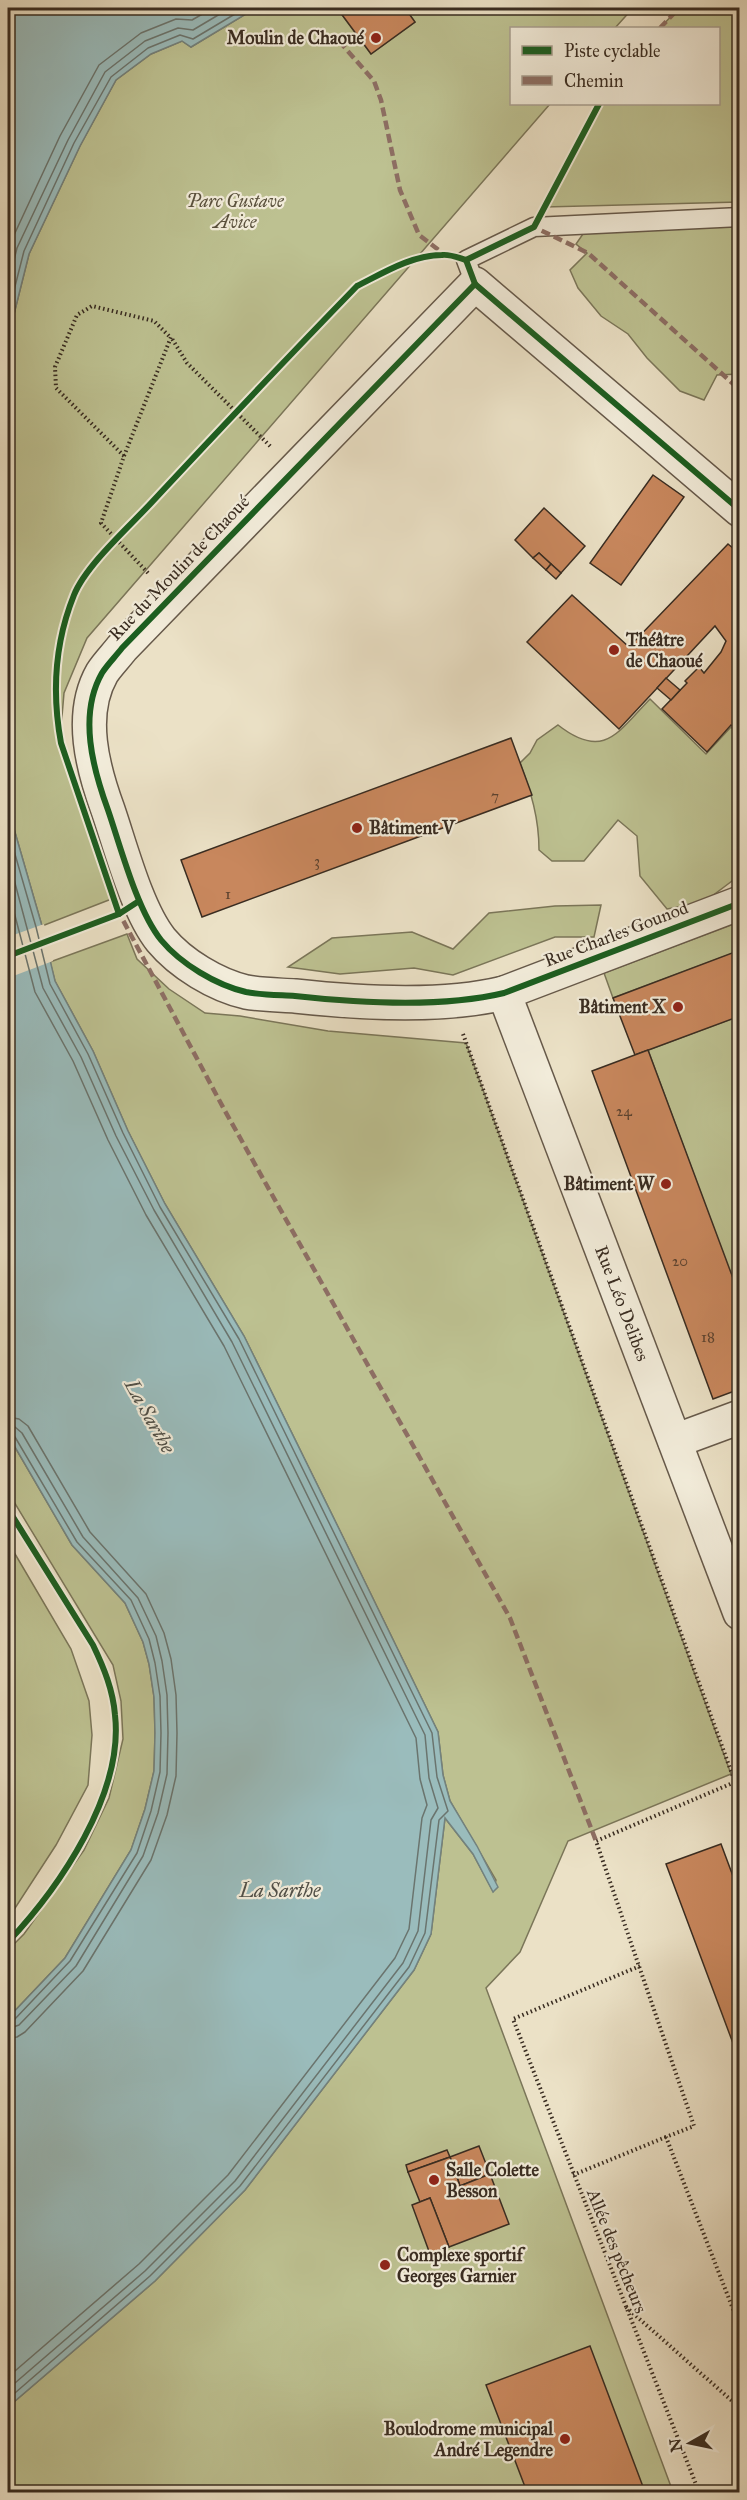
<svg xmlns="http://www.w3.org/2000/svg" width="747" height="2500" viewBox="0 0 747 2500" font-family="'IM FELL Great Primer',serif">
  <rect width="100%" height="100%" fill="#ebe1c6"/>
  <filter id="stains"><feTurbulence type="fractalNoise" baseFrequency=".00333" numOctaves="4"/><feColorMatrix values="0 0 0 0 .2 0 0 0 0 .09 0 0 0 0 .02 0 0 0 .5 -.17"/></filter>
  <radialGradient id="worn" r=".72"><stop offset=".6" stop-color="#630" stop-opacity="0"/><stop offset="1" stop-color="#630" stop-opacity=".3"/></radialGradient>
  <g fill="#bdc191" stroke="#7b7659" stroke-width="1.5">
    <path d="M256 8H337L371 54 415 22 405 8H633L615 28H512V104H550L87 638 64 693 60 740 114 898 42 926 12 822 8 800V338L29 254 80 146 116 80 151 54 182 41 191 47Z"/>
    <path d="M679 8H739V202L545 207 599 104H718V28H660Z"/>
    <path d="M739 219V374L717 375 704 400 680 391 647 358 628 334 601 316 578 288 570 270 587 253 576 244 585 231Z"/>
    <path d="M650 699 706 754 731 727 739 735V879L736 878 704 902 667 909 640 876 637 836 618 820 584 861H552L539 850C539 818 531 792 520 763L530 753 537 740 558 725C604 761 618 732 650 699Z"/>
    <path d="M601 905 594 937H555L453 975 414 968 340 974 288 967 332 938 412 932 453 949 489 913 555 906Z"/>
    <path d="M739 922V951L613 998 604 973Z"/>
    <path d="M127 934 137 959 169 989 205 1013 240 1016 328 1031 466 1043 731 1774 568 1841 520 1952 486 1988 673 2492H8V2407L155 2281 245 2190 414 1970 431 1934 445 1818 473 1854 493 1891 496 1880 450 1801 443 1775 438 1732 345 1541 244 1336 165 1204 128 1131 93 1051 55 981 50 962Z"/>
    <path d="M739 1016V1297L648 1050Z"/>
    <path d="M8 1435 72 1545 125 1603 143 1642 149 1664 154 1697 155 1733 154 1771 145 1809 131 1850 65 1958 8 2018V1950L24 1934 84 1850 109 1798 123 1739 121 1701 113 1665 8 1492Z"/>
    <path d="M8 1542 71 1649 89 1701 92 1735 88 1785 56 1845 8 1919Z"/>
  </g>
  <g fill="#9abcbc" stroke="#73827e" stroke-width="1.5">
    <path d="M8 8H256L191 47 182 41 151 54 116 80 80 146 29 254 8 338Z"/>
    <path d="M8 800 12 822 42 926 55 981 93 1051 128 1131 165 1204 244 1336 345 1541 438 1732 443 1775 450 1801 477 1846 498 1887 493 1892 473 1854 445 1818 431 1934 414 1970 245 2190 155 2281 8 2407V2018L65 1958 131 1850 145 1809 154 1771 155 1733 154 1697 149 1664 143 1642 125 1603 72 1545 8 1435Z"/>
  </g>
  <path fill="#ebe1c6" d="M44 924 53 961 8 978V937Z"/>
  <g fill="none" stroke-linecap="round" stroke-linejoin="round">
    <g stroke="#6a746e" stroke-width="1.5">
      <path d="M8 248 60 136 99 65 141 33 176 19 192 20 213 8"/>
      <path d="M8 284 17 248 68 140 105 72 145 41 178 28 193 30 230 8"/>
      <path d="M8 314 24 251 74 143 111 77 148 48 180 35 193 39 245 8"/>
      <path d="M8 830 36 927 50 984 88 1054 123 1133 160 1207 239 1339 432 1733 437 1777 448 1811 439 1820 425 1933 409 1967 240 2186 150 2276 8 2399"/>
      <path d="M8 857 43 988 81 1057 116 1136 154 1210 232 1342 425 1735 429 1778 438 1808 431 1820 418 1931 403 1963 235 2181 145 2271 8 2389"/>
      <path d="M8 889 35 992 73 1061 108 1140 146 1215 224 1346 416 1738 420 1779 427 1805 422 1818 409 1929 395 1958 228 2175 139 2264 8 2377"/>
      <path d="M8 1417 19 1419 28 1426 90 1532 146 1594 164 1633 171 1659 176 1695 177 1733 176 1776 167 1815 151 1860 83 1971 25 2032 17 2037 8 2038"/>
      <path d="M8 1426 15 1427 22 1433 83 1537 138 1598 156 1636 162 1661 167 1695 168 1733 167 1774 158 1813 143 1856 76 1966 19 2025 8 2029"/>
      <path d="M8 1433 15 1437 77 1542 131 1600 149 1639 155 1663 160 1696 161 1733 160 1772 151 1811 137 1853 70 1961 14 2020 8 2022"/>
    </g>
  </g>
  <g fill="#c8875d" stroke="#392c21" stroke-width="1.5">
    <path d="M337 8H405L415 22 371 54Z"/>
    <path d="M653 475 684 497 621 585 590 563Z"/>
    <path d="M544 508 585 546 561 573 539 553 533 558 515 540Z"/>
    <path d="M728 544 740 554V733L731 725 707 752 662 709 687 683 685 681 699 667 704 673 721 652 726 641 715 626 619 729 527 642 572 595 629 647Z"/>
    <path d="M539 553 551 564 546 570 533 558Z"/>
    <path d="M551 564 561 573 556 579 546 570Z"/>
    <path d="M666 678 680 690 671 700 657 688Z"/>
    <path d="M511 738 532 795 202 917 181 860Z"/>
    <path d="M740 950V1016L635 1055 613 998Z"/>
    <path d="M648 1050 740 1297V1389L713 1399 592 1071Z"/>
    <path d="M721 1844 740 1895V2062L666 1864Z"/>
    <path d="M479 2146 490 2174 460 2186 450 2157Z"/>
    <path d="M447 2150 450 2157 408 2172 406 2165Z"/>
    <path d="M450 2157 460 2186 490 2174 509 2224 449 2247 430 2198 420 2202 408 2172Z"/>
    <path d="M430 2198 449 2247 430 2254 412 2205Z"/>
    <path d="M590 2346 645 2492H527L486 2385Z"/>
  </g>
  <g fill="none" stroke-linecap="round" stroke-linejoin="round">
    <g stroke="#66594a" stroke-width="21">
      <path id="lane" d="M475 284 466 260 534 227 740 217"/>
    </g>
    <g stroke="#66594a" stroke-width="36">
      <g id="street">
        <path d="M740 510 475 284 122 648C115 657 107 665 102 673 78 715 93 769 108 810 121 848 137 910 161 940 181 964 216 985 246 992 261 995 279 995 295 996 359 1003 442 1008 504 993L740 903"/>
        <path id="s1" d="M504 993 740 1613"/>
        <path d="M675 1441 740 1417"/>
      </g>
    </g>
    <g stroke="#392c21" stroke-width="4" stroke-dasharray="1.5 3" stroke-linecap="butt">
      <path d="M124 456 56 388 55 367 77 315 92 306 154 321 170 337"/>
      <path d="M148 573 101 523 124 456 171 337 187 363 271 447"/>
      <path d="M463 1034 735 1782 596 1841 694 2126 666 2137 740 2327"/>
      <path d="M640 1966 513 2019 699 2492"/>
      <path d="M573 2175 666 2137"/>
      <path d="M626 2307 740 2408"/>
    </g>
    <use href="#lane" stroke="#f2ecda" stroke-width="18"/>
    <use href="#street" stroke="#f2ecda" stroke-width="33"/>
    <g stroke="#8d6e63" stroke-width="4.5" stroke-dasharray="9 4.5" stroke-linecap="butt">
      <path d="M660 28 679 8"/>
      <path d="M339 41 374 81 381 100 400 190 419 235 444 254"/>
      <path d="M537 223 534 227 588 253 740 390"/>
      <path d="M117 909 225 1111 510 1618 596 1841"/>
    </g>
    <g stroke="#f2ecda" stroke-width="10">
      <g id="cycleway">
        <path d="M466 260 475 284 740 510"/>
        <path d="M466 260 534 227 599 104"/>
        <path d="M475 284 122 648C115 657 107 665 102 673 78 715 93 769 108 810 121 848 137 910 161 940 181 964 216 985 246 992 261 995 279 995 295 996 359 1003 442 1008 504 993L740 903"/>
        <path d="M119 914 61 743C52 694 55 642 74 595 86 565 130 526 153 501 220 429 288 357 357 286 383 273 412 255 442 255 450 254 459 258 466 260"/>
        <path d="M8 956 119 914 139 901"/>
        <path d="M8 1509 93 1645C104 1668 113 1690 115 1715 124 1794 59 1888 8 1942"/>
      </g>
    </g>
    <use href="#cycleway" stroke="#1b5e20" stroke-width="6"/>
  </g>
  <g fill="#8f2418" stroke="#f2ecda" stroke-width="2">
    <circle cx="376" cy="38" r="6"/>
    <circle cx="614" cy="650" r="6"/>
    <circle cx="357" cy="828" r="6"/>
    <circle cx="678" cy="1007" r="6"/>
    <circle cx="666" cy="1184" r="6"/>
    <circle cx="434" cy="2180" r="6"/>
    <circle cx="385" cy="2265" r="6"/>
    <circle cx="565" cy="2439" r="6"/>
  </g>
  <g text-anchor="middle" stroke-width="4.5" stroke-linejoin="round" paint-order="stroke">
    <g font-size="15" fill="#5d4330">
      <text x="495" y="801">7</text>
      <text x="317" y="866">3</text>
      <text x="228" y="899">1</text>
      <text x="624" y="1116">24</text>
      <text x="680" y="1266">20</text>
      <text x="708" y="1342">18</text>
    </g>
    <g font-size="18" font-weight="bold" fill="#392c21" stroke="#f2ecda" text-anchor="end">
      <text x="364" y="44">Moulin de Chaoué</text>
      <text x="626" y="646" text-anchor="start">Théâtre<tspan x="626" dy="21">de Chaoué</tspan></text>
      <text x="369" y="834" text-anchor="start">Bâtiment V</text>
      <text x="666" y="1013">Bâtiment X</text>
      <text x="654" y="1190">Bâtiment W</text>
      <text x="446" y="2176" text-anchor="start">Salle Colette<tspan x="446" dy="21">Besson</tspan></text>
      <text x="397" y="2261" text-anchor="start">Complexe sportif<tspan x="397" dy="21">Georges Garnier</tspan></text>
      <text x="553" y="2435">Boulodrome municipal<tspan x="553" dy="21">André Legendre</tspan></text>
    </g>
    <g font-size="18" font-style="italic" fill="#5a513d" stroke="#f2ecda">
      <text x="235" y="207">Parc Gustave<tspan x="235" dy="21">Avice</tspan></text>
    </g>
    <g font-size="18" fill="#392c21" stroke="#f2ecda">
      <text transform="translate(179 568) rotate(-46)" y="6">Rue du Moulin de Chaoué</text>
      <text transform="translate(616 934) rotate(-21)" y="6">Rue Charles Gounod</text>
      <text dy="6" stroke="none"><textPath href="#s1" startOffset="332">Rue Léo Delibes</textPath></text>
      <text transform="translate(617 2251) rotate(68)" y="6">Allée des pêcheurs</text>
    </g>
    <g font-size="20" font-style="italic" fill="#515048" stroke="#f2ecda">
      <text transform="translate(150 1416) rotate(61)" y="7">La Sarthe</text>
      <text x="280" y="1897">La Sarthe</text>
    </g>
  </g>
  <rect width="747" height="2500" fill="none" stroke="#ebe1c6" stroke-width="30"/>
  <rect x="9" y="9" width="729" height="2482" fill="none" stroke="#392c21" stroke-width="3"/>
  <rect x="15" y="15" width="717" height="2470" fill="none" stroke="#392c21" stroke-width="1.5"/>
  <rect x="510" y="27" width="210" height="78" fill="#f2ecda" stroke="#a89f90" stroke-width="1.5"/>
  <rect x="522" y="46" width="30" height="9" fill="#1b5e20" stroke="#a89f90" stroke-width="1.5"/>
  <text x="564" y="57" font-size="18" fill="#392c21">Piste cyclable</text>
  <rect x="522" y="76" width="30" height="9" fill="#8d6e63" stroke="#a89f90" stroke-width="1.5"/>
  <text x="564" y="87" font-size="18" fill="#392c21">Chemin</text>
  <g transform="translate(690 2443) rotate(261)" stroke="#f2ecda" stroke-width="4.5" paint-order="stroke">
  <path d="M0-4.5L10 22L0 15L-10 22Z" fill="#392c21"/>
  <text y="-9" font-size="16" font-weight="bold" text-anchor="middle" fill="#392c21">N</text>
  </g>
  <rect width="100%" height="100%" filter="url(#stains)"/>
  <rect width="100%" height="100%" fill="url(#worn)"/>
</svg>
